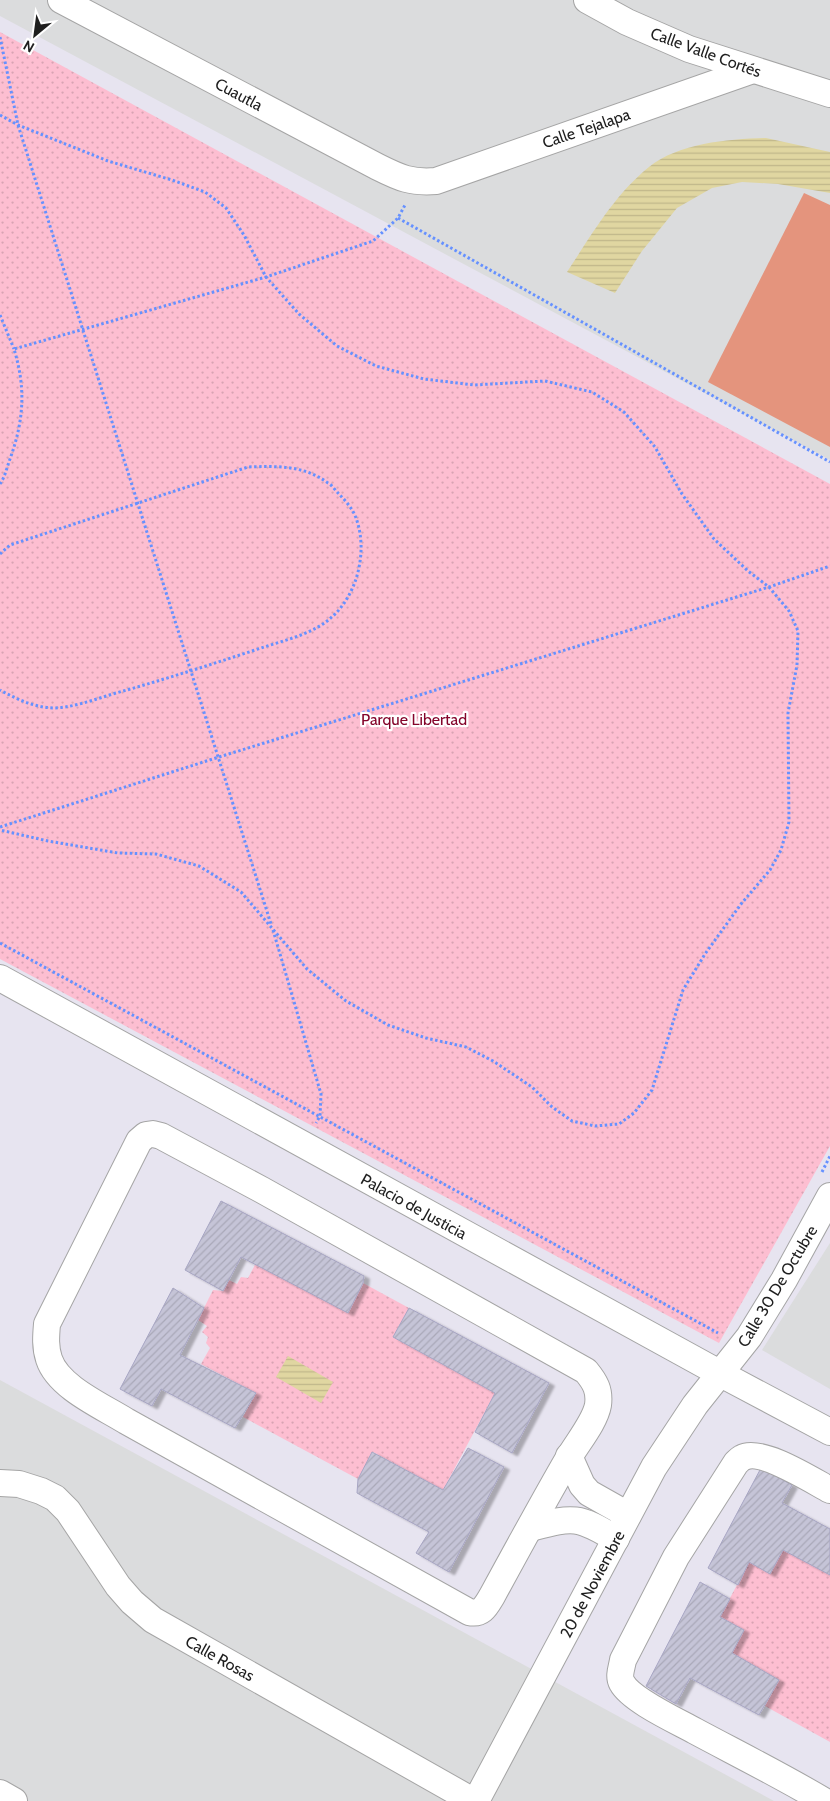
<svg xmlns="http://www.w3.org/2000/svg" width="830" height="1801" viewBox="0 0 830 1801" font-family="Cabin,sans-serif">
  <defs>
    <pattern id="park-dots" width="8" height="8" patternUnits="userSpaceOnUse" patternTransform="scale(1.25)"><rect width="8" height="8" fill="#fdbed1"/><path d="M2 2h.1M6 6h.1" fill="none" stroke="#d8a3b3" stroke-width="1.8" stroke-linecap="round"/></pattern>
    <pattern id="water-rules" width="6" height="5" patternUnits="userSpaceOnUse" patternTransform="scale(1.25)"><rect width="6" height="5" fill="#e0d6a1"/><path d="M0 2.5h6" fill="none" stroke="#c0b78a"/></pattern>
    <pattern id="building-hatch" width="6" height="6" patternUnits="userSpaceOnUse" patternTransform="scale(1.25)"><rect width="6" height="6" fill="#c5c4d7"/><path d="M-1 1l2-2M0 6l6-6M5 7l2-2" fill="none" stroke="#a9a8b8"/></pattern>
    <filter id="shadow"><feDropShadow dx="5.5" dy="3" stdDeviation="1" flood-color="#0004"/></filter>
  </defs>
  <rect width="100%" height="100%" fill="#e7e4f0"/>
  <g fill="#dbdcdd">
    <path d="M0 0H830V460L0 16Z"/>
    <path d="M830 1243V1389L762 1350Z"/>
    <path d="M0 1380 774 1801H0Z"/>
  </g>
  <g fill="url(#park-dots)">
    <path d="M0 32 830 484V1146L719 1343 0 959Z"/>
    <path d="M256 1263 348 1312 363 1283 409 1308 393 1337 495 1393 443 1490 373 1452 358 1479 243 1417 256 1393 201 1364 210 1348 206 1343 208 1337 202 1332 207 1326 198 1320 213 1290 223 1291 229 1280 237 1284 241 1277 248 1278Z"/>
    <path d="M783 1550 830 1575V1742L765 1706 779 1680 732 1653 744 1630 720 1617 749 1562 770 1573Z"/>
  </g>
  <path fill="#e4947d" d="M804 193 830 205V447L708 382Z"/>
  <g fill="url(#water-rules)">
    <path d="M766 138 830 152V193L778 184 742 182 712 188 677 208 642 251 615 293 567 272C591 236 614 195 649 167 679 143 729 139 766 138Z"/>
    <path d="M288 1356 333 1382 321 1403 276 1377Z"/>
  </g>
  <g fill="url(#building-hatch)" stroke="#a7a5c3" filter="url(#shadow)">
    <path d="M221 1201 364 1276 363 1283 348 1313 241 1257 223 1291 185 1270Z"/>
    <path d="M173 1288 204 1308 180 1355 256 1393 235 1428 161 1389 152 1406 120 1389Z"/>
    <path d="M409 1308 549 1383 512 1453 475 1432 495 1393 393 1337Z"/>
    <path d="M468 1448 504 1467 449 1572 416 1553 429 1532 357 1493 358 1479 372 1452 443 1490Z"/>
    <path d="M761 1468 792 1485 782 1503 830 1529V1575L783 1550 770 1574 749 1562 738 1585 708 1568Z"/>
    <path d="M700 1582 730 1599 720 1617 744 1630 732 1653 779 1680 759 1715 690 1678 676 1704 646 1686Z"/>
  </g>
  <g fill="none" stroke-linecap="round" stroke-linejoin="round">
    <g stroke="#a5a5a5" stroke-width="28">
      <g id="minor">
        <path d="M61 0 378 167C400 178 411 183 436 181L753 70"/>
        <path d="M587 0 627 22 689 49 830 94"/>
        <path d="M0 978 721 1374 830 1432"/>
        <path d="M153 1134 161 1136 262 1190 586 1371C595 1382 600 1390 598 1405 595 1422 577 1443 568 1459 542 1504 517 1550 492 1596 486 1606 482 1615 469 1612L126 1421C102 1406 58 1387 49 1359 45 1347 46 1336 47 1324L139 1141 146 1135Z"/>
        <path d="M569 1456 582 1485 589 1493 628 1515"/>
        <path d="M0 1483 19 1484 41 1491 55 1498 68 1511 118 1586 132 1602 153 1620 473 1801"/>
        <path d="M530 1528C573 1517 577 1515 616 1539"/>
        <path d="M0 1793 14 1801"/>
        <path d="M476 1801 654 1467 695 1405 749 1337 784 1280 830 1196"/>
        <path d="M824 1801C782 1776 738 1754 695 1731 677 1721 631 1700 622 1683 618 1676 622 1667 623 1660L676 1557 736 1463C738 1461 740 1459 742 1458 760 1447 813 1481 830 1490"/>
      </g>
    </g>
    <g stroke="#6691ff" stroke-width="3" stroke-dasharray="2.5 2.5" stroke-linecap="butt">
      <path d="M0 37 18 125 271 924"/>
      <path d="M0 115 18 125 108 161 172 180 205 192 226 208 244 235 266 277 299 314 337 346 376 366 424 379 474 385 545 381 592 392 624 412 655 447 682 494 714 539 748 571 769 587 789 611 798 631 797 665 788 713 789 822 781 850 770 870 741 904 705 954 683 990 652 1090 634 1113 619 1124 595 1126 572 1121 552 1107 532 1087 493 1061 466 1047 426 1038 388 1025 346 1001 307 969 241 892 199 866 156 854 118 853 48 841 0 830"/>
      <path d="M398 218 830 462"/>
      <path d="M0 315 14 349"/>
      <path d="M0 484C5 477 7 467 10 459 24 420 26 388 14 349L266 277 373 241 398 218 405 205"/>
      <path d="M0 554 10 545 248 467C276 466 304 465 328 483 332 485 335 490 338 493 345 500 353 509 356 518 368 550 358 593 333 616 314 634 285 640 261 648 216 663 172 677 127 690 107 695 85 704 65 707 42 711 20 701 0 690"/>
      <path d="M0 827 219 757 769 587 830 566"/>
      <path d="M273 930 321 1094 320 1116 316 1123"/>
      <path d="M0 943 718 1333"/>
      <path d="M822 1172 830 1156"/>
    </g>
    <use href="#minor" stroke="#fff" stroke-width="26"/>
  </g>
  <g text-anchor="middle" stroke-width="4.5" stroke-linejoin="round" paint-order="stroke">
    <g font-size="16" fill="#1e1e1e" stroke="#fff">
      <text transform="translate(706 52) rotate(20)" y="6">Calle Valle Cortés</text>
      <text transform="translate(239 94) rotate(28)" y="6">Cuautla</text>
      <text transform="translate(586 128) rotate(-19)" y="6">Calle Tejalapa</text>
      <text transform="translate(414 1206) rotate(29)" y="6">Palacio de Justicia</text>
      <text transform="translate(777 1286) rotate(-59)" y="6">Calle 30 De Octubre</text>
      <text transform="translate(592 1584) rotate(-62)" y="6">20 de Noviembre</text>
      <text transform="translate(220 1658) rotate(29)" y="6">Calle Rosas</text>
    </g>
    <g font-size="16" fill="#84052b" stroke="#fff">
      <text x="414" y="725">Parque Libertad</text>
    </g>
  </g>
  <g transform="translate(35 35) rotate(209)" stroke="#ffffff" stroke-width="4" paint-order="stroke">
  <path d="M0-4L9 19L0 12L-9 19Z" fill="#1e1e1e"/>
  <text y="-8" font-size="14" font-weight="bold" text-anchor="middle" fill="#1e1e1e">N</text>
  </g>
</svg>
